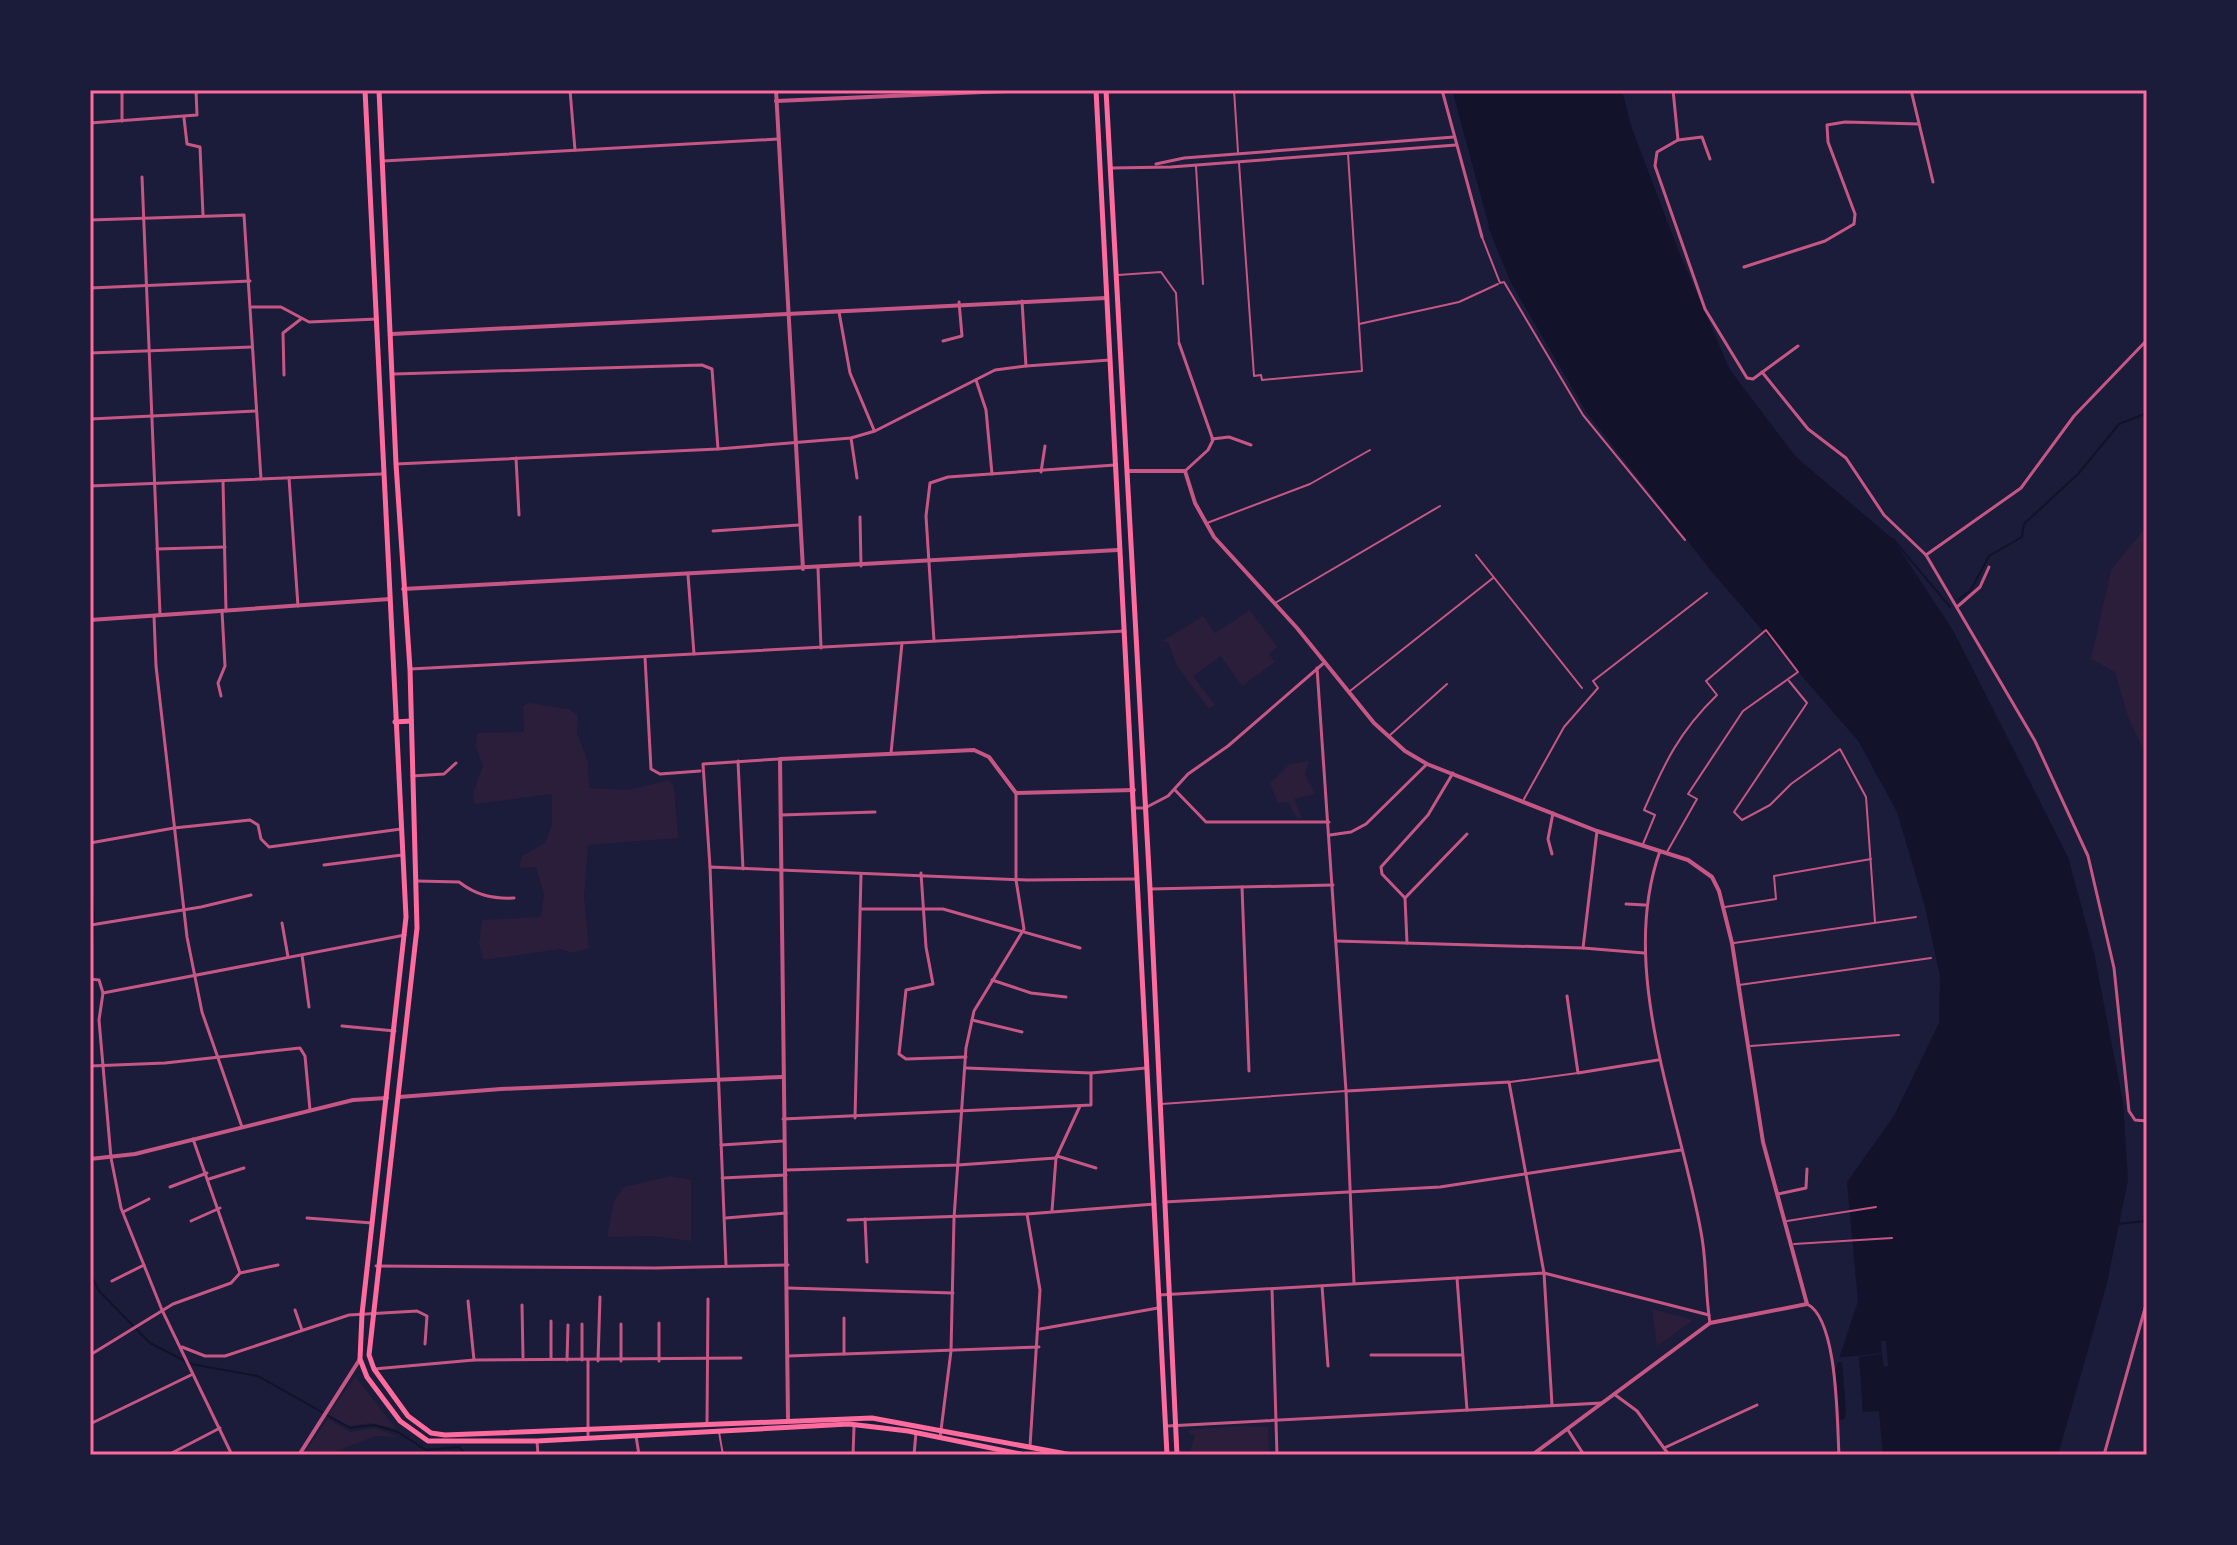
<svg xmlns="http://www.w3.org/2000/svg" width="2237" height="1545" viewBox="0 0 2237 1545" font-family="Karla,sans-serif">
  <rect width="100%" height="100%" fill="#1b1b3a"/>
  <g fill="#2a1e3b">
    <path d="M2147 526V757L2128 717 2115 672 2091 659 2111 570Z"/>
    <path d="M1250 610 1277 647 1269 654 1275 662 1242 686 1221 656 1193 676 1215 705 1209 709 1177 666 1168 642H1161L1203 616 1215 633Z"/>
    <path d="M529 703 569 709 578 716 577 733 588 761 589 788 628 790 669 780 674 786 678 838 588 845 584 897 589 948 571 953 561 949 483 960 479 943 482 920 541 917 544 895 536 867 519 868 522 856 545 843 552 825V794L474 804 473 793 483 766 476 747 477 733 524 732 523 706Z"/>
    <path d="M1309 761 1305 775 1315 794 1294 799 1302 818H1297L1288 802 1278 803 1270 783 1290 764Z"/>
    <path d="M670 1176 691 1180V1241L652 1236 607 1237 614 1201 624 1187Z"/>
    <path d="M1652 1309 1690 1319 1692 1321 1657 1346Z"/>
    <path d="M355 1377 357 1379 396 1429 371 1423 350 1426 328 1415Z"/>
    <path d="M328 1419 350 1432 375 1428 398 1437 375 1436 327 1455H303Z"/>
    <path d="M1239 1426 1268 1427 1269 1455H1185L1190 1453 1195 1435 1189 1434V1430Z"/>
  </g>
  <path fill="#12122b" d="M1452 90H1622L1631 126 1679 252 1730 370 1796 457 1893 539 1954 632 2068 857 2094 953 2123 1102 2128 1180 2107 1283 2058 1455H1844L1835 1371 1858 1301 1847 1182 1894 1116 1939 1023 1940 976 1924 903 1897 812 1859 742 1712 572 1587 413 1511 283 1489 229Z"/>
  <g fill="#1b1b3a">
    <path d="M1448 90H1452L1489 226 1484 227Z"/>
    <path d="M1881 1341H1886L1888 1366 1884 1367 1882 1354 1859 1357 1863 1412 1879 1411 1883 1455H1841L1838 1420 1844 1419 1846 1412 1842 1362H1834L1835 1358 1882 1353Z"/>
  </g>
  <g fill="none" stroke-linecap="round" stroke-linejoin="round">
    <g stroke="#12122b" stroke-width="2">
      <path d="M1893 539 1950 607"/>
      <path d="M1959 599 1971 590 1989 556 2022 537 2024 524 2079 473 2119 424 2147 413"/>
      <path d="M90 861 94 918 90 988"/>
      <path d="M2118 1224 2147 1221"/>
      <path d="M90 1273 99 1291 150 1343 191 1364 258 1376 350 1428 374 1425 398 1432 426 1450 459 1447 466 1455"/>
    </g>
    <g stroke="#c65784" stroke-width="2">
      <path d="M1234 90 1238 152"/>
      <path d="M1239 163 1254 376 1261 375 1262 380 1362 371 1348 154"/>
      <path d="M1196 166 1203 284"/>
      <path d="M1482 237 1500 283 1504 282 1583 415 1685 540"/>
      <path d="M1118 275 1161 272 1176 293 1179 343"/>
      <path d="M1359 324 1459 302 1498 284"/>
      <path d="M1207 523 1310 484 1370 450"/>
      <path d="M1476 555 1582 688"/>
      <path d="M1275 603 1440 506"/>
      <path d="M1789 681 1807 703 1734 812 1742 820 1770 805 1791 784 1840 749 1866 797 1875 922"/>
      <path d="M1350 691 1493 578"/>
      <path d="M1389 736 1447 684"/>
      <path d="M1524 799 1564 727 1598 688 1593 681 1707 593"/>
      <path d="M1643 844 1655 815 1644 810C1665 762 1679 732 1717 695L1706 681 1766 630 1798 672 1743 711 1688 794 1697 799 1667 852"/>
      <path d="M1725 907 1776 899 1774 876 1871 859"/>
      <path d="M1734 943 1916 917"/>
      <path d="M1739 985 1931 958"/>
      <path d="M1751 1046 1899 1035"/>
      <path d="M1510 1082 1578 1073"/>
      <path d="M1161 1104 1346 1091"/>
      <path d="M1787 1221 1876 1207"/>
      <path d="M1794 1244 1892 1238"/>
      <path d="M719 1432 723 1455"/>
    </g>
    <g stroke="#c65784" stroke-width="3">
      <path d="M122 90V121"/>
      <path d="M570 90 575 150"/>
      <path d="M1442 90 1482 237"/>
      <path d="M1673 90 1678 140 1657 152 1655 166 1705 309 1747 378 1753 379 1798 346"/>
      <path d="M1911 90 1933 182"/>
      <path d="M184 118 187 144 200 147 203 215"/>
      <path d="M90 123 197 115 196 90"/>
      <path d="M1678 140 1702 137 1710 159"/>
      <path d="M383 161 778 139"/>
      <path d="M1156 164 1184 158 1454 137"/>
      <path d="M1111 168 1171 167 1456 145"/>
      <path d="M142 177 160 614"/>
      <path d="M90 220 244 215 261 479"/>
      <path d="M1744 267 1825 241 1854 224 1855 214 1828 142 1827 125 1845 122 1919 124"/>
      <path d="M90 288 250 281"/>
      <path d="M252 307H281L309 322 377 319"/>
      <path d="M839 312 850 373 874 430"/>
      <path d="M943 341 962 336 959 302"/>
      <path d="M1179 343 1213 440 1208 450 1185 471"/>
      <path d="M90 353 252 347"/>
      <path d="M1026 366 1110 360"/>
      <path d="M1762 372 1808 429 1846 458 1884 515 1926 555 2021 488 2074 416 2147 340"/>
      <path d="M394 374 702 365 712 369 718 449"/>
      <path d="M284 375 283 333 301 319"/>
      <path d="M976 380 986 410 992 474"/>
      <path d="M90 419 256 411"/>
      <path d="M851 438 857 478"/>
      <path d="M1212 439 1229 437 1251 445"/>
      <path d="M516 458 519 515"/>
      <path d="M396 464 718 449 851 438 875 431 995 370 1026 366 1022 301"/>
      <path d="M1041 472 1045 446"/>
      <path d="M289 478 298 606"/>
      <path d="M223 481 226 611"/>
      <path d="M90 486 382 474"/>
      <path d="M860 517 861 566"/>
      <path d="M713 531 799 525"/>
      <path d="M157 549 225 547"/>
      <path d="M1926 555 2035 741 2088 856 2114 968 2129 1111 2135 1120 2147 1121"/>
      <path d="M818 568 821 648"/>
      <path d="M688 575 694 654"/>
      <path d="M1957 607 1980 587 1989 567"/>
      <path d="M154 616 156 666 187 937 202 1012 242 1127"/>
      <path d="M934 641 926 516 930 483 948 477 1115 465"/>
      <path d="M645 657 651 769 660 774 700 771"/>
      <path d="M1317 668 1346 1091 1354 1283"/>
      <path d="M410 669 1125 631"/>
      <path d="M221 696 218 683 225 666 222 611"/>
      <path d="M891 753 902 643"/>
      <path d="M738 761 743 869"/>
      <path d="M412 776 444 774 456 763"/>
      <path d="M1175 790 1206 822H1329"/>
      <path d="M1135 808H1145L1168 796 1188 774 1228 746 1325 662"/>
      <path d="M781 815 875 812"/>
      <path d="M1330 835 1351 832 1366 824 1427 764"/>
      <path d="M90 843 174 828 250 820 258 825 261 839 269 847 401 829"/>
      <path d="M1660 851C1617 970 1680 1114 1701 1232 1707 1262 1705 1293 1710 1323"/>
      <path d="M1552 854 1548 839 1553 813"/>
      <path d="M324 865 402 855"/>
      <path d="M710 867 703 764 779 759"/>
      <path d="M921 873 926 947 933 984 906 990 899 1054 906 1059 966 1057"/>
      <path d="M417 881 459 882C476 895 492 899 514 898"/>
      <path d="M90 883V947"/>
      <path d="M1242 887 1249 1071"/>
      <path d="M1150 889 1333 885"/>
      <path d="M1405 898 1467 834"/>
      <path d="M1626 904 1645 905"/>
      <path d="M862 909H943L1080 948"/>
      <path d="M282 923 288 957"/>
      <path d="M91 925 201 907 251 895"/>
      <path d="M1336 941 1583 948 1644 953"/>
      <path d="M1407 943 1405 898 1382 874 1381 867 1428 815 1453 773"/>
      <path d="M1583 948 1597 831"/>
      <path d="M302 955 309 1007"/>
      <path d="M90 979 99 980 103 993 99 1020 111 1158 121 1208 162 1310 232 1455"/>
      <path d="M992 980 1031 993 1066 997"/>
      <path d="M103 993 405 935"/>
      <path d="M1567 996 1578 1073 1658 1060"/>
      <path d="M972 1020 1022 1032"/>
      <path d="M342 1026 395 1031"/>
      <path d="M90 1066 165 1063 300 1048 305 1056 310 1110"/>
      <path d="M966 1068 1091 1073 1146 1068"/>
      <path d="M1347 1091 1509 1082 1544 1273 1552 1405"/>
      <path d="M855 1118 861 874"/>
      <path d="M783 1119 1091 1105V1073"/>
      <path d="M721 1145 783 1141"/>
      <path d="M1057 1156 1096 1168"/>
      <path d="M786 1170 958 1165 1056 1158"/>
      <path d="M722 1178 786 1175"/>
      <path d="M209 1179 244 1168"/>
      <path d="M170 1187 207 1173"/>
      <path d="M1778 1194 1806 1188 1807 1169"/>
      <path d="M1164 1202 1440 1187 1681 1150"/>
      <path d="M1052 1211 1056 1158 1080 1106"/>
      <path d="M123 1212 149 1199"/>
      <path d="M1027 1214 1040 1290 1030 1446"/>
      <path d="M307 1218 372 1223"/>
      <path d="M726 1218 786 1213"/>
      <path d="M865 1219 867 1262"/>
      <path d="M848 1220 1027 1214 1155 1204"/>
      <path d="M191 1221 220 1208"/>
      <path d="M726 1265 710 867 1027 880 1136 879"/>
      <path d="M376 1266 656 1268 788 1265"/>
      <path d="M240 1273 278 1265"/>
      <path d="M1457 1278 1467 1410"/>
      <path d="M112 1281 144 1265"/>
      <path d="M1322 1286 1328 1366"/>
      <path d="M788 1288 953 1293"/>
      <path d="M1272 1289 1277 1455"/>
      <path d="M1159 1295 1544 1273 1709 1315"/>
      <path d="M468 1301 474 1360"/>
      <path d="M1807 1304C1838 1319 1837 1422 1839 1455"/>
      <path d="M522 1305 523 1357"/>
      <path d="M295 1310 302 1330"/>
      <path d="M844 1318V1354"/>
      <path d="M551 1321V1359"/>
      <path d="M659 1323V1361"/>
      <path d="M582 1324V1360"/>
      <path d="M621 1324V1361"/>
      <path d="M1040 1329 1158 1308"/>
      <path d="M182 1347 205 1356H225L349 1315 417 1311 427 1316 425 1344"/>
      <path d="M90 1355 173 1304 231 1283 240 1273 193 1139"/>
      <path d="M1371 1355H1462"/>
      <path d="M788 1356 1039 1347"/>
      <path d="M567 1360 568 1325"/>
      <path d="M588 1360V1437"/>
      <path d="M598 1361 600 1297"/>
      <path d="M374 1369 474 1360 741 1358"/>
      <path d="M1614 1394 1637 1411 1669 1455"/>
      <path d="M707 1423 708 1299"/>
      <path d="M90 1424 191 1375"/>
      <path d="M1167 1426 1602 1403"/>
      <path d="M1568 1430 1584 1455"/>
      <path d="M636 1436 639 1455"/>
      <path d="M940 1438 951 1351 954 1218 966 1048 974 1011 1024 929 1016 880V793"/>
      <path d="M537 1441 538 1455"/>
      <path d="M1664 1448 1757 1405"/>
      <path d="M168 1455 220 1428"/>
      <path d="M853 1455 854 1427"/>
      <path d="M914 1455 916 1433"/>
      <path d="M2104 1455 2147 1301"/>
    </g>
    <g stroke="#c65784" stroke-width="4">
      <path d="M776 90 803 569"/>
      <path d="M776 101 1028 90"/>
      <path d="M392 334 1106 298"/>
      <path d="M1127 471H1185L1195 503 1214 537 1297 628 1374 723 1405 751 1427 764 1597 831 1688 860 1712 877 1719 891 1732 943 1763 1142 1807 1304 1710 1323 1532 1455"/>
      <path d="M403 589 1118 550"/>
      <path d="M90 620 390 599"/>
      <path d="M399 1097 501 1089 782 1077"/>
      <path d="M90 1159 135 1154 353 1100 387 1098"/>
      <path d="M788 1418 780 759 974 750 989 757 1016 793 1134 790"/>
      <path d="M299 1455 360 1359"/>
    </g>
    <g stroke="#ff6b9d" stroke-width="5">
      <path d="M365 90 406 917 362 1314 360 1359 367 1377 400 1421 428 1441H537L849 1424 908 1431 1025 1455"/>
      <path d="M379 90 396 464 410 669 417 928 369 1355 374 1369 408 1416 431 1433 445 1435 872 1418 1072 1455"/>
      <path d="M1096 90 1167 1455"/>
      <path d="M1106 90 1150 889 1177 1455"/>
      <path d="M395 722 411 721"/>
    </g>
  </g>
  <rect width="2237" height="1545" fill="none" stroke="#1b1b3a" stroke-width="184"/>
  <rect x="92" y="92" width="2053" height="1361" fill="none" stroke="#ff6b9d" stroke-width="3"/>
</svg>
